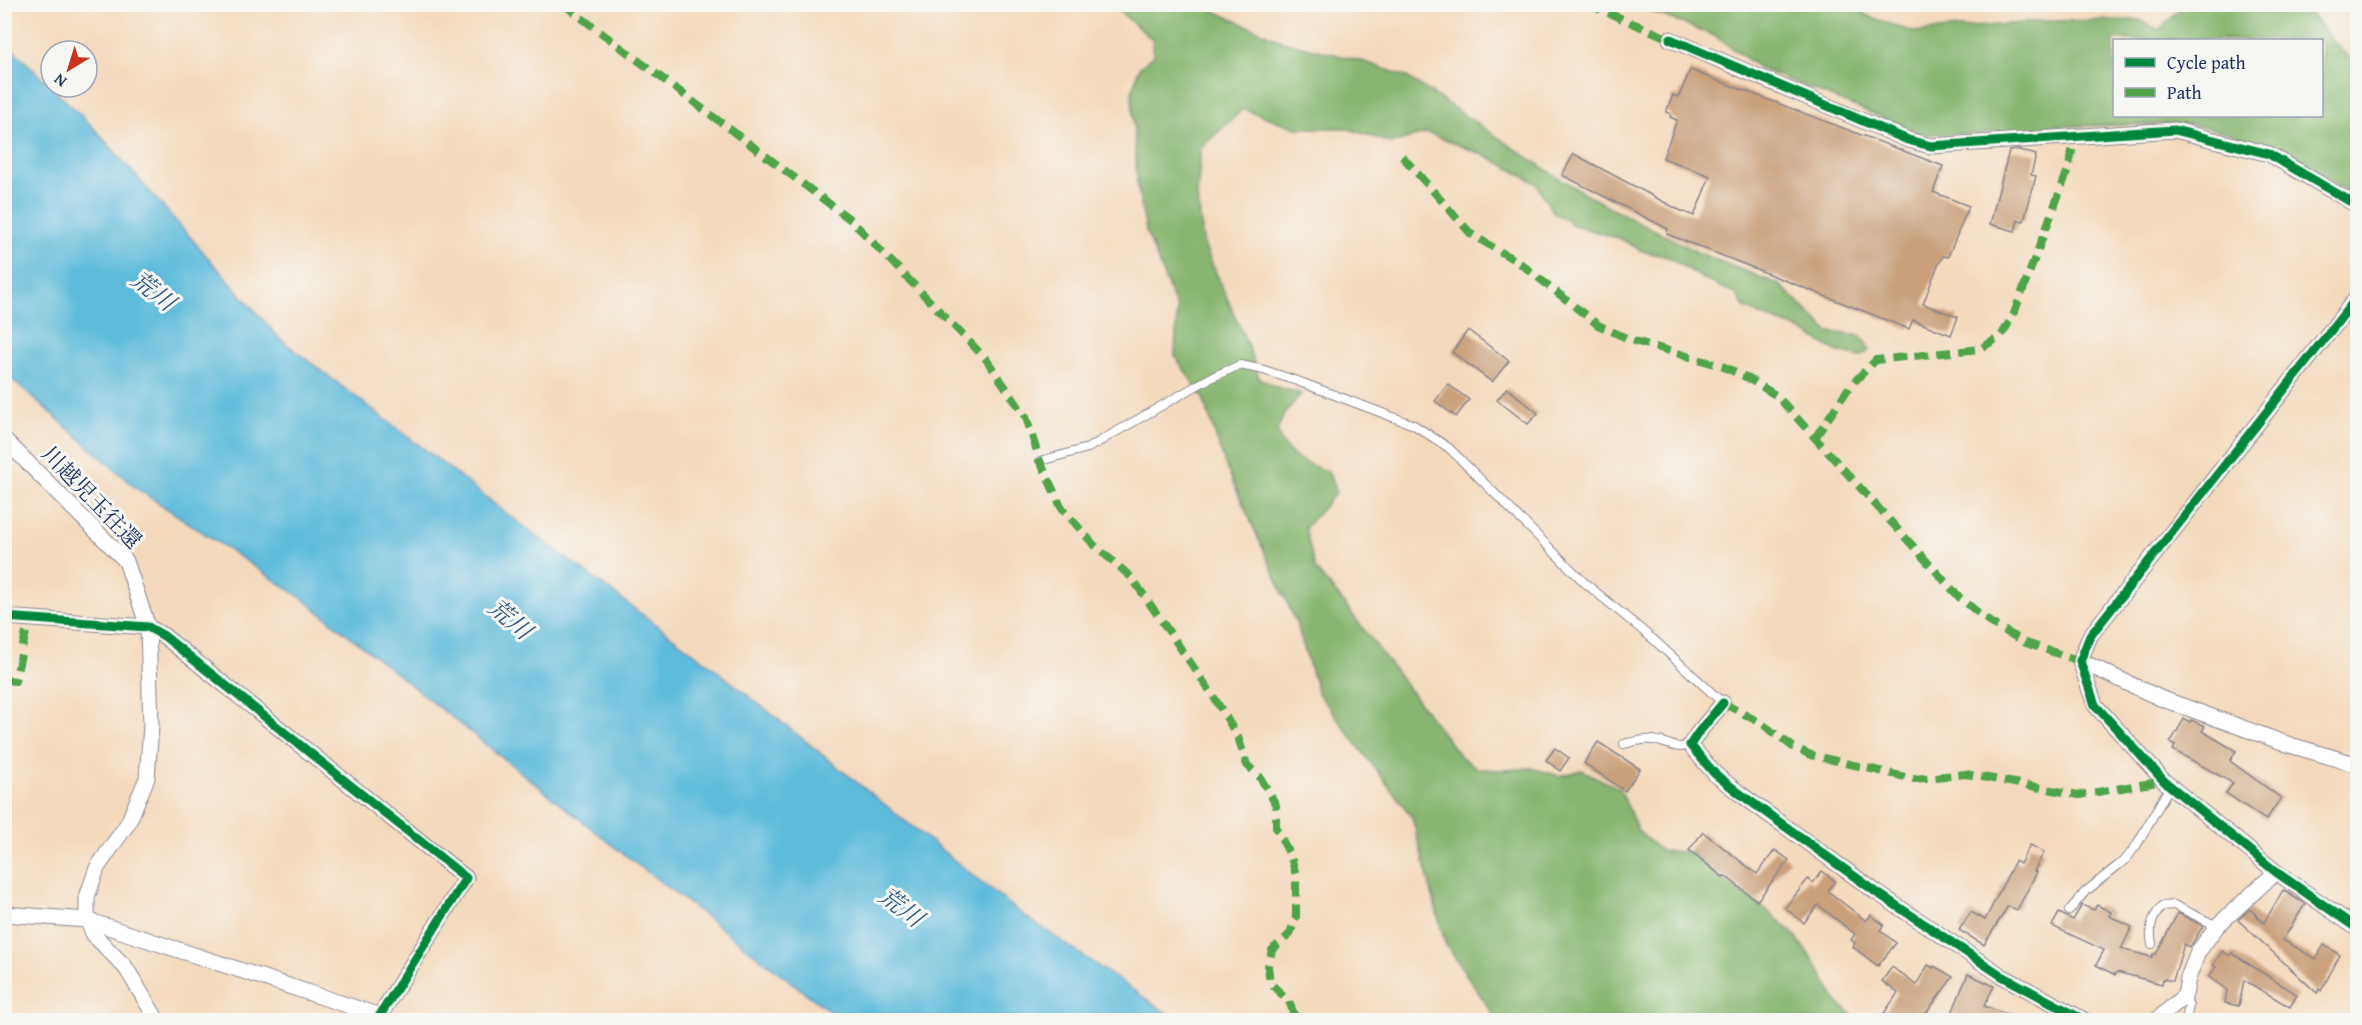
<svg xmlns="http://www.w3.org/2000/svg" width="2362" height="1025" viewBox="0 0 2362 1025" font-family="'Gentium Book Plus','Noto Serif JP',serif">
  <rect width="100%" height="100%" fill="#f6f6f2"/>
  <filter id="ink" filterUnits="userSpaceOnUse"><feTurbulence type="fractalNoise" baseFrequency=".0167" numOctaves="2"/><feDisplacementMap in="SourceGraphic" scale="12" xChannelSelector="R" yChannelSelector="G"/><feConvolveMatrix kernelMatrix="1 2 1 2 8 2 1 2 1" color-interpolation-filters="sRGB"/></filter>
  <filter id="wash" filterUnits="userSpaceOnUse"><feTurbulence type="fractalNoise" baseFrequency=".008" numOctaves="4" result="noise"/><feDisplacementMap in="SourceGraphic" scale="24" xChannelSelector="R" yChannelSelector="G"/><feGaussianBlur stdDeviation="1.35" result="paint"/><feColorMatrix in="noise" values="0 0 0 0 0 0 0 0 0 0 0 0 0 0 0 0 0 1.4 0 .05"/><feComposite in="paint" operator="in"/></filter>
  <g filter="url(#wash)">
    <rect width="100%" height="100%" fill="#f4dabd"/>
    <g fill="#88b66f" stroke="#527266" stroke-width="1.5" fill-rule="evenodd">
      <path d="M1112 5H1201L1282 41 1365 62 1407 77 1559 178 1598 201 1699 253 1780 285 1829 332 1861 336 1870 350 1860 357 1838 352 1797 328 1762 316 1744 307 1736 294 1707 281 1668 257 1642 251 1621 239 1573 225 1552 211 1536 183 1491 158 1428 133 1391 143 1346 128H1297L1243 109 1201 148 1197 196 1204 245 1250 351 1259 378 1274 386 1301 394 1284 414 1277 431C1286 457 1303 463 1328 471L1336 493 1305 528 1315 569 1339 597 1460 756 1479 769 1505 770 1531 768 1560 776 1582 770 1620 789 1638 831 1661 851 1690 852 1720 878 1763 907 1792 932 1813 960 1838 1003 1858 1020H1497L1445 943 1412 817 1318 693 1296 622 1225 464 1203 398 1175 356 1177 309 1146 231 1137 183 1132 93 1139 68 1154 55 1152 39Z"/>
      <path d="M1635 5H1860L1865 15 1913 32 2045 21 2139 20 2159 30 2179 10V5H2309L2308 11 2340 49 2357 63V197L2280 152 2226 132 2189 124 2068 126 1974 134H1923L1761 69 1715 36ZM2114 40H2322V116H2114Z"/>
    </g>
    <path fill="#5ebbdc" stroke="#3c759d" stroke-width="1.5" d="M5 42 91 125 280 339 432 455 506 513 709 664 1019 912 1177 1020H841L616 848 303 599 136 488 5 373Z"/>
    <g id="blocks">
      <g fill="#c9a07a">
        <path d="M1690 70 1943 166 1933 192 1969 206 1948 257 1943 256 1940 262H1939L1923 304 1958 317 1951 335 1913 320 1909 329 1667 234 1668 229 1562 175 1574 154 1677 209 1694 216 1710 176 1663 158 1677 120 1670 117 1671 114 1666 112 1673 95 1678 97 1680 94Z"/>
        <path d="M2019 150 2036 155 2031 175 2036 176 2024 221 2018 220 2015 231 1990 224 2009 151Z"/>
        <path d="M1468 330 1509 361 1492 382 1452 352Z"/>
        <path d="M1448 384 1469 400 1456 417 1435 401Z"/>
        <path d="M1507 388 1538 413 1528 424 1497 400Z"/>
        <path d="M2184 719 2190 722 2191 720 2205 726 2202 731 2236 751 2230 761 2281 798 2266 820 2226 793 2233 783 2173 750 2175 746 2170 743Z"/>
        <path d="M1598 742 1640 769 1625 791 1584 763Z"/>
        <path d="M1555 748 1569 758 1560 771 1546 760Z"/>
        <path d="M1703 832 1757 874 1775 850 1789 860 1757 901 1725 876 1723 877 1689 850Z"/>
        <path d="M2030 845 2044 852 2034 871 2037 872 2017 910 2008 906 1984 945 1959 930 1971 912 1985 920 2015 861 2020 864Z"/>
        <path d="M1822 871 1835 881 1828 891 1866 921 1871 915 1884 925 1880 930 1896 943 1878 966 1853 947 1855 943 1851 940 1855 934 1818 905 1804 923 1785 908 1808 879 1813 883Z"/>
        <path d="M2283 890 2305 904 2283 940 2316 959 2324 945 2340 955 2321 991 2319 989 2317 993 2238 920 2250 909 2264 923Z"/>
        <path d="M2082 905 2094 910 2097 905 2111 912 2109 916 2132 927 2121 949 2152 957 2153 954H2156L2178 913 2203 926 2190 947 2184 944 2173 981 2163 979 2162 984 2117 972 2115 975 2096 965 2104 950 2052 926 2059 913 2073 920Z"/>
        <path d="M2223 951 2230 956 2232 953 2297 995 2290 1007 2244 980 2239 1006 2225 1003 2227 990 2209 977 2216 967 2213 965Z"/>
        <path d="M1928 965 1933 968 1934 966 1953 977 1921 1020H1894L1884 1013 1898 993 1882 981 1892 967 1916 985Z"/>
        <path d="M1968 974 1994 986 1984 1006 2021 1019 2020 1020H1949Z"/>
      </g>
    </g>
  </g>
  <g filter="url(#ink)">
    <use href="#blocks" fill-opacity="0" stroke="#88848e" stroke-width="1.5"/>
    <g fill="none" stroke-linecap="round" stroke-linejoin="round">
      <g stroke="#88848e" stroke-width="10">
        <g id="lane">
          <path d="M1040 461 1088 448 1210 378 1240 365 1264 370 1300 382 1414 425 1449 448 1585 583 1654 640 1723 703"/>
          <path d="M1624 744C1636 741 1646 738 1658 741 1672 744 1676 750 1690 745"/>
          <path d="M2069 911 2085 892 2126 859 2136 846 2170 786"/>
          <path d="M2152 944C2149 928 2151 919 2162 906L2174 905 2217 926"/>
          <path d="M2185 995 2189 1006 2186 1020"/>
        </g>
      </g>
      <g stroke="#88848e" stroke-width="17">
        <g id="street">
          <path d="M1670 39 1908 140 1931 146 2175 130 2269 154 2358 206"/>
          <path d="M2358 296 2090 636 2080 661 2095 705 2164 781 2276 872 2358 929"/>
          <path d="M4 439 126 561 148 627 151 726 147 778 128 823 97 868 87 897V920L94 935 126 968 157 1020"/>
          <path d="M4 617 148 627 164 636 466 878 377 1020"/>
          <path d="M2080 661 2160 698 2290 745 2358 765"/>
          <path d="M1723 703 1698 733 1690 745 1715 774 1739 793 1876 892 2002 976 2084 1020"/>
          <path d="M4 914 87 920 380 1016 386 1020"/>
          <path d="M2157 1020 2185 995 2188 978 2198 952 2217 926 2276 872"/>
        </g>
      </g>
      <use href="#lane" stroke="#fff" stroke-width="8"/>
      <use href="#street" stroke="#fff" stroke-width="15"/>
      <g stroke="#4fa44a" stroke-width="8" stroke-dasharray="15 8" stroke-linecap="butt">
        <path d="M563 4 851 220 986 359 1026 417 1040 461 1061 507 1093 544 1132 578 1212 694 1238 737 1247 765 1260 777 1276 805V828L1291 857 1296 875V917L1290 934 1272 950 1268 966 1270 983 1289 1001 1296 1020"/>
        <path d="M1587 4 1670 39"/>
        <path d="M1402 156 1471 234 1521 264 1598 325 1631 340 1722 366 1746 377 1777 396 1960 598 1991 623 2026 643 2080 661"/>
        <path d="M1815 438 1850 386 1876 360 1980 349 2001 336 2013 316 2068 170 2075 138"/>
        <path d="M4 680 15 681 29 619"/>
        <path d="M1723 703 1761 723 1793 747 1811 755 1914 779 1966 774 2079 795 2164 781"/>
      </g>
      <g stroke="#f6f6f2" stroke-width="13">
        <g id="cycleway">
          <path d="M1670 39 1908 140 1931 146 2175 130 2269 154 2358 206"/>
          <path d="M2358 296 2090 636 2080 661 2095 705 2164 781 2276 872 2358 929"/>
          <path d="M4 617 148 627 164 636 466 878 377 1020"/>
          <path d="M1723 703 1698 733 1690 745 1715 774 1739 793 1876 892 2002 976 2084 1020"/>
        </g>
      </g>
      <use href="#cycleway" stroke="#00873e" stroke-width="9"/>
    </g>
  </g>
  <g text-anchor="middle" stroke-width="6" stroke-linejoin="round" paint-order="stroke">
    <g font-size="22" fill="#1b2f5e" stroke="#f6f6f2">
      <text transform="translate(92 497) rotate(46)" y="8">川越児玉往還</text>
    </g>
    <g font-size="24" font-style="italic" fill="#2f5984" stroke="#f6f6f2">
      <text transform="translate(153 291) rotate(38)" y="8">荒川</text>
      <text transform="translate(510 619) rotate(40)" y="8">荒川</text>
      <text transform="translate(901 907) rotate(37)" y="8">荒川</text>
    </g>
  </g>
  <rect width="2362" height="1025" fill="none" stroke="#f6f6f2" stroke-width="24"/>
  <rect x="2113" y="39" width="210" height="78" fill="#f6f6f2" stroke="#9ea6b7" stroke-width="1.5"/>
  <rect x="2125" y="58" width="30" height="9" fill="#00873e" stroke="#9ea6b7" stroke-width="1.5"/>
  <text x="2167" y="69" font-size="18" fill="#1b2f5e">Cycle path</text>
  <rect x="2125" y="88" width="30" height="9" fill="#4fa44a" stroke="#9ea6b7" stroke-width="1.5"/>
  <text x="2167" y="99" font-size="18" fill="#1b2f5e">Path</text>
  <g transform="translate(69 69) rotate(218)"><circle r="28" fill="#f6f6f2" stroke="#9ea6b7" stroke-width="1.5"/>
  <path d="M0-4.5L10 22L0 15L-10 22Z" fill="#c8321e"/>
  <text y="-9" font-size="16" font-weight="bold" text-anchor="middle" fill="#1b2f5e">N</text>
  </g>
</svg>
